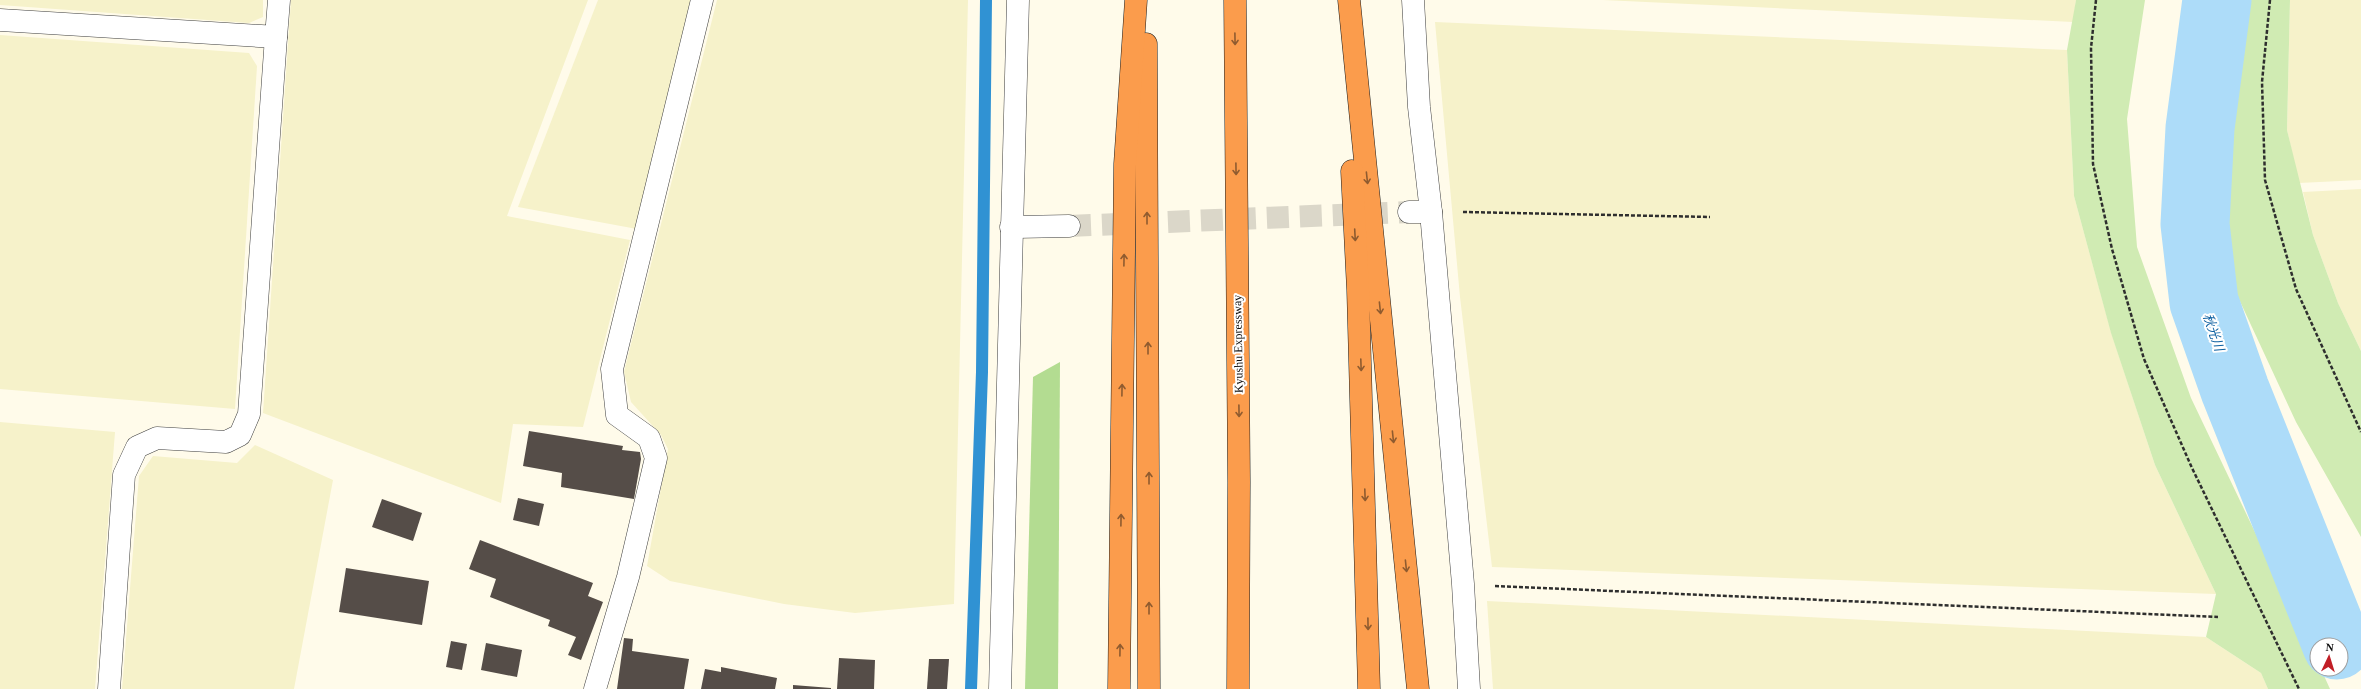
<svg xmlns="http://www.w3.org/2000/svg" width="2361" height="689" viewBox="0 0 2361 689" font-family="'Times New Roman','Noto Sans JP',serif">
  <rect width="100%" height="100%" fill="#fffbea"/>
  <g fill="#f6f2ca">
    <path d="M0 0H263V17L249 23 0 5Z"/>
    <path d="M291 0H588L507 216 630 240 583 427 513 424 501 503 263 413Z"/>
    <path d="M598 0H692L637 229 518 207Z"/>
    <path d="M717 0H968L954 604 855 613 784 604 670 581 647 566 668 449 661 435 631 402 624 372Z"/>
    <path d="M1603 0H2076L2073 22Z"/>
    <path d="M2290 0H2361V180L2299 183 2287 130Z"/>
    <path d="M1435 22 2067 50 2074 196 2111 332 2155 465 2216 594 1492 567 1460 297Z"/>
    <path d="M0 35 249 53 257 66 235 409 0 389Z"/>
    <path d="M2361 189V351L2338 303 2313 235 2303 192Z"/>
    <path d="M0 422 115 432 95 689H0Z"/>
    <path d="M255 445 333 480 294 689H122L139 476 153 456 237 463Z"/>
    <path d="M1487 601 2206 637 2261 673 2268 689H1493Z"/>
  </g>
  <g fill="#d0ebb3">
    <path d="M2076 0H2145L2127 119 2137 247 2191 398 2317 662V669H2321L2330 689H2268L2261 673 2206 637 2216 594 2155 465 2111 333 2074 196 2067 50Z"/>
    <path d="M2241 0H2290L2287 130 2313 235 2338 303 2361 351V537L2296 422 2231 282 2218 135Z"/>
  </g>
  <path fill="#b3dc91" d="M1060 362 1058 689H1025L1033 377Z"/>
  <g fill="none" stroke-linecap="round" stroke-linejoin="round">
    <path stroke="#3092d3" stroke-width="12" d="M971 689 982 372 986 0"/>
    <path stroke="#addcf9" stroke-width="69" d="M2217 0 2200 128 2195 224 2204 302 2235 390 2337 645"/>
  </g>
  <g fill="#554d48">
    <path d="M529 431 623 446 622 450 640 452 641 459 634 499 561 487 562 473 523 466Z"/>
    <path d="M518 498 544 504 539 526 513 520Z"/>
    <path d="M382 499 422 513 413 541 372 527Z"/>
    <path d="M480 540 593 583 588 596 603 602 581 660 568 655 576 637 548 626 550 620 490 597 496 579 469 569Z"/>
    <path d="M346 568 429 581 422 625 339 612Z"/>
    <path d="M624 638 633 639 632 651 689 659 684 689H617Z"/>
    <path d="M451 641 467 644 462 670 446 667Z"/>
    <path d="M486 643 522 650 517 677 481 670Z"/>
    <path d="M839 658 875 660 874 689H837Z"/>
    <path d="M929 659H949L947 689H927Z"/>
    <path d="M721 667 777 678 775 689H701L705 669 721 672Z"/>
    <path d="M793 685 831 688V689H793Z"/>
  </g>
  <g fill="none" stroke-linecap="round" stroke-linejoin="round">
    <path stroke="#dbd7c9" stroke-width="22" stroke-dasharray="22 11" stroke-linecap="butt" d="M1069 226 1409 212"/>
    <g stroke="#3f3f3f" stroke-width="23">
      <g id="street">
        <path d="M1413 0 1419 107 1431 212 1463 584 1469 689"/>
        <path d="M0 20 276 37 279 0"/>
        <path d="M1409 212H1431"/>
        <path d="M1011 227 1069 226"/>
        <path d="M109 689 124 475 137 447 157 438 226 442 240 435 249 414 276 37"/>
        <path d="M595 689 628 577 656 458 649 438 617 415 612 369 702 0"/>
        <path d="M1000 689 1018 0"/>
      </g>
    </g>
    <g stroke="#1d1d1d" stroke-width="23">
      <g id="highway">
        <path d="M1235 0 1239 482 1238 689"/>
        <path d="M1349 0 1418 689"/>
        <path d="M1146 44 1149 689"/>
        <path d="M1352 171 1358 290 1369 689"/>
        <path d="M1119 689 1125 164 1136 0"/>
      </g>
    </g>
    <g stroke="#2e2e2e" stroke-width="2.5" stroke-dasharray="4 2" stroke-linecap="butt">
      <path d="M2096 0 2091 48 2093 164 2112 249 2144 359 2192 468 2299 689"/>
      <path d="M2270 0 2262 82 2265 180 2296 289 2361 432"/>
      <path d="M1463 212 1710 217"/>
      <path d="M1495 586 2218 617"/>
    </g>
    <use href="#street" stroke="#fff" stroke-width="22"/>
    <use href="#highway" stroke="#fb9c4c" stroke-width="22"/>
  </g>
  <defs><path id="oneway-shaft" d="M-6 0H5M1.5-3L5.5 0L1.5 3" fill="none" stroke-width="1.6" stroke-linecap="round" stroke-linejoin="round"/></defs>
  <g stroke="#8f5b2f">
    <use href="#oneway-shaft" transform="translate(1235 39) rotate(89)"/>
    <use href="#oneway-shaft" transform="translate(1236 169) rotate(89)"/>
    <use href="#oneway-shaft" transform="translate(1367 178) rotate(84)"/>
    <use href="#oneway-shaft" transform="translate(1147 218) rotate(-90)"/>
    <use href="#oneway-shaft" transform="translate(1355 235) rotate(87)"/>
    <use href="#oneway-shaft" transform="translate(1124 260) rotate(-89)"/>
    <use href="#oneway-shaft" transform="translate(1380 308) rotate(84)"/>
    <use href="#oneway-shaft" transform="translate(1148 348) rotate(-90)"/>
    <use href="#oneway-shaft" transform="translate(1361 365) rotate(88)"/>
    <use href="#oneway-shaft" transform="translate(1122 390) rotate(-89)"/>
    <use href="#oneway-shaft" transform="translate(1239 411) rotate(89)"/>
    <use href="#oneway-shaft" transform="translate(1393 437) rotate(84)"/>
    <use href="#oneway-shaft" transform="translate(1149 478) rotate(-90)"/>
    <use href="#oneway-shaft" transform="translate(1365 495) rotate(88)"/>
    <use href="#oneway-shaft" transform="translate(1121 520) rotate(-89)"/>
    <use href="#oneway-shaft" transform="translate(1406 566) rotate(84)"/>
    <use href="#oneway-shaft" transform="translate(1149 608) rotate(-90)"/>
    <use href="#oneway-shaft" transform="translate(1368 624) rotate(89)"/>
    <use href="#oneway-shaft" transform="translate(1120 650) rotate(-89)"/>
  </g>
  <g text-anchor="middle" stroke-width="4" stroke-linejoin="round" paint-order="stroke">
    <g font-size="12" fill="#0c0c0c" stroke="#fff">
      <text transform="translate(1238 344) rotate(-91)" y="4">Kyushu Expressway</text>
    </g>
    <g font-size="13" font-style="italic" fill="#1062a2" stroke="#fff">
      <text transform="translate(2214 332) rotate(71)" y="5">秋光川</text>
    </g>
  </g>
  <g transform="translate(2329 657) rotate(4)"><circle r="19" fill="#ffffff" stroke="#9e9e9e"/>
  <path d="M0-3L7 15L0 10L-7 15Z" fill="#c11e26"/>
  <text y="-6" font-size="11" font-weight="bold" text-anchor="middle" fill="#0c0c0c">N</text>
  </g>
</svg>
